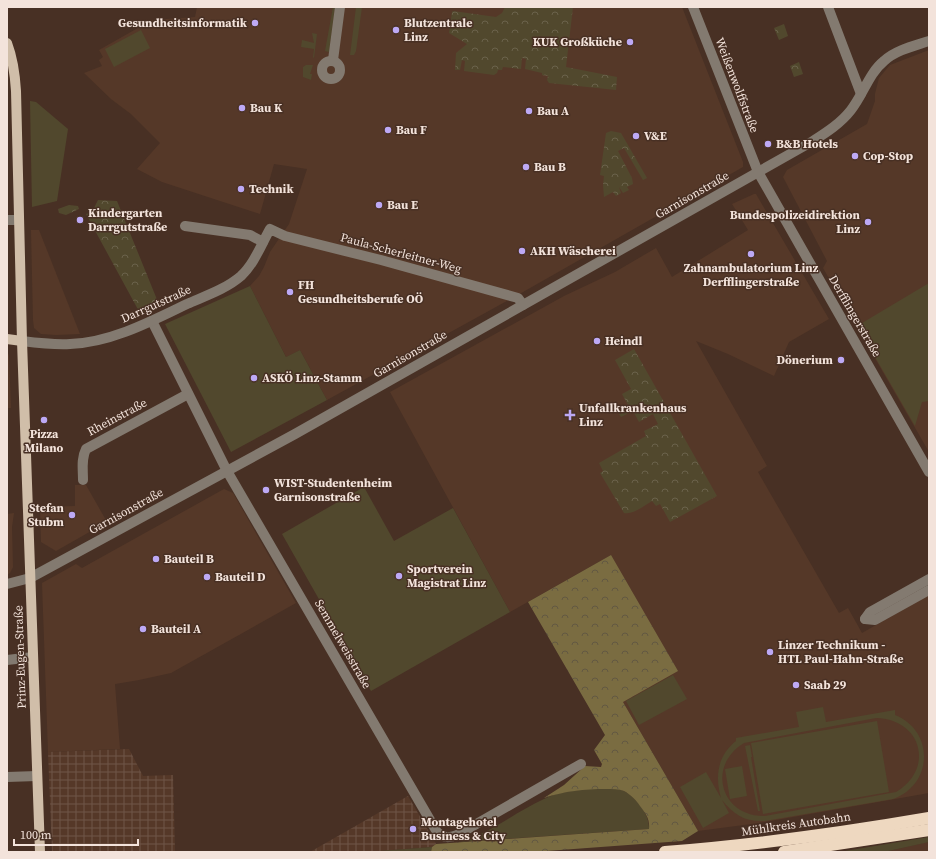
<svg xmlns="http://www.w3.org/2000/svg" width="936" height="859" viewBox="0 0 936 859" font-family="'Source Serif 4',serif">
  <defs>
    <pattern id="industrial-grid" width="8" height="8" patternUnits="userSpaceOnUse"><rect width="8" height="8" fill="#553828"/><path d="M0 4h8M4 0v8" fill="none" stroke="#6e5547"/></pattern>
    <pattern id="forest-crowns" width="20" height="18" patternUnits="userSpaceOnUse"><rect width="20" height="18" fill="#7a6c41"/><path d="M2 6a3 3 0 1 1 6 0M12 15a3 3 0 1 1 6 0" fill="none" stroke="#625842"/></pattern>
    <pattern id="park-crowns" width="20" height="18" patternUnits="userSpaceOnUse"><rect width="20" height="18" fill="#51482d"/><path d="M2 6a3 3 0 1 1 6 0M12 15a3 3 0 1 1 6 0" fill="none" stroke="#6a624b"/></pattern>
  </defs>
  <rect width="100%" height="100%" fill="#483024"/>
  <g fill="#553828">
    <path d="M197 7H682L743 162V167L516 296 327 400 300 350 286 357 250 286 259 276 264 267 270 252 289 224 307 169 274 164 260 214 162 182 137 169 160 143 131 114 111 99 84 73 102 66 99 60 103 57 99 50 152 20 195 17Z"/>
    <path d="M929 50V452L823 268 827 261 783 177 787 170 867 124 875 101V94L879 78 890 65Z"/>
    <path d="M754 194H756L829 319 789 342 774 376 728 354 696 341 767 466 758 472 839 613 848 608 862 633 929 595V793L759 823 698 831 623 702 611 555 510 612 390 392 564 296 615 272 656 248 672 277 748 230 732 204Z"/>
    <path d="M31 230H39L80 334 56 335 41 334 34 328 33 320Z"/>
    <path d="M7 350 9 356 11 408H7Z"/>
    <path d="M75 485H86L107 522 56 551 41 542 40 507 75 506Z"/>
    <path d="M224 489 233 493 296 603 171 673 139 680 115 684 120 749 48 752 42 583 76 564 82 568Z"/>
    <path d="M14 513 12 527 13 567 10 573 7 575V514Z"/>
    <path d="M929 842V852H884L923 843Z"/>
  </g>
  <g fill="url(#industrial-grid)">
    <path d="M129 749 143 776 173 775 175 852H52L48 752Z"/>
    <path d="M408 796 436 844 432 847 366 852H310Z"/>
  </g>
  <g fill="#51482d" fill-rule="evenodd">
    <path d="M333 7H335L329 52 325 51Z"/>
    <path d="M356 7H362L356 51 354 55H350Z"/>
    <path d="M141 30 150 48 114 67 105 49Z"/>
    <path d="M312 33 317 34 314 58 313 57 314 49 301 47 302 40 314 43Z"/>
    <path d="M306 65H313L310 74H312L311 80 303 77V67Z"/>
    <path d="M30 101 36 102 68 129 57 201 32 207Z"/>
    <path d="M929 283V401L922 402 915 426 857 326Z"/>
    <path d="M250 286 286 357 300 350 327 400 231 452 165 324Z"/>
    <path d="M364 487 394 541 453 508 510 612 371 691 282 534Z"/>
    <path d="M673 675 687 699 639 725 626 701Z"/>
    <path d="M823 707 826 722 895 710V715C935 731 933 785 893 799L765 821C745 822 734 815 722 800L729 813 703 828 680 787 706 772 721 798C715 777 717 756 736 741V738L799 727 796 712ZM876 718C922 719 935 769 896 792L765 816C721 817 706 766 744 743Z"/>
    <path d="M877 721 889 792 763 814 751 743Z"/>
    <path d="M750 745 752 757H751L760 811H758L745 746Z"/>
    <path d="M742 766 747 796 730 799 725 769Z"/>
    <path d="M586 789C598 789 613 786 624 791 636 797 650 815 649 829L459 842C490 834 515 812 544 799 557 792 572 791 586 789Z"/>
    <path d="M929 837V842L884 852H839Z"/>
    <path d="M432 847 431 852H366Z"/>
  </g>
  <path fill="url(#forest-crowns)" d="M611 555 678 671 623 702 698 831 682 841 533 852H431L432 847 436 844 649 829C650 819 646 814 640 806 637 801 630 794 624 791 619 789 612 789 606 789 584 789 565 791 544 798L564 785 585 766 601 767 602 764 594 750 605 735 528 602Z"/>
  <g fill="url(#park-crowns)">
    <path d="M505 7H573L566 67 617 77 616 90 549 83 547 80 548 76 542 75V73L525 69 526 59 522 58 521 69 503 67 502 70H498L497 73 494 75 464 71 465 61 462 60 460 70H455L456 53 467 44 449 33 452 12 453 11 496 17 502 13Z"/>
    <path d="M784 24 788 36 779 40 774 28Z"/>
    <path d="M799 62 803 74 794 77 790 66Z"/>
    <path d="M611 131 621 133 647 178 643 180 624 148 618 151 632 178 633 184 627 187 629 190 623 193 619 187 621 193 616 196 613 192 604 197 603 185 604 176 600 175 606 133Z"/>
    <path d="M98 200 117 201 160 307 141 315 86 214 92 212Z"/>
    <path d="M69 205 78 206 79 209 66 215 59 213 58 209Z"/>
    <path d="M634 349 717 496 670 522 660 504 656 506 652 501C645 505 633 515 624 513L600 473 603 471 599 463 646 436 644 431 658 424 653 414 639 422 633 411 621 417 619 414 629 407 622 394 631 389 615 360Z"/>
  </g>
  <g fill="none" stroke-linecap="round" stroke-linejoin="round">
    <g stroke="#837a70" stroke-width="10">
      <path d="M693 7 758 172 929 472"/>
      <path d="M828 7 861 94"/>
      <path d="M333 60 340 7"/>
      <circle cx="331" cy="70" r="9"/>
      <path d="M7 220H19"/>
      <path d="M185 226 250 235 263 242"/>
      <path d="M152 321 227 471 437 832C444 839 450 838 459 834L581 764"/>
      <path d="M22 341C38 343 54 345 70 344 110 343 152 321 187 304 205 296 226 289 241 276 254 264 261 245 270 229L285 236 381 260 518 298 523 305"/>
      <path d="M83 480C83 469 81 459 86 449L188 394"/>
      <path d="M7 584 30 578 295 434 813 141C827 132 841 123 851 110 863 95 869 73 884 61 896 50 914 46 929 41"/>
      <path d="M865 619 870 612 929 579"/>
      <path d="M865 619 875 620 929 590"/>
      <path d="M7 660 33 657"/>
      <path d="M7 777 37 776"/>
    </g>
    <g stroke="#d0bea9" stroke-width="10">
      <path d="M7 43C13 59 15 74 16 91L22 341 40 852"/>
      <path d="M7 339 22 341"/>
    </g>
    <g stroke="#eed8c0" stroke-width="12">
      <path d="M665 852C754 845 842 833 929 818"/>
      <path d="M784 852 929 830"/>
    </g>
  </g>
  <g fill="#bda9f5" stroke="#483024" stroke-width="1.5">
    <circle cx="255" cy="23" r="4"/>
    <circle cx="396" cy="30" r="4"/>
    <circle cx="630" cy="42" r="4"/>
    <circle cx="242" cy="108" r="4"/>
    <circle cx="529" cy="111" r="4"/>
    <circle cx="388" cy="130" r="4"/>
    <circle cx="636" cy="136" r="4"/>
    <circle cx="768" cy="144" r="4"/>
    <circle cx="855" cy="156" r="4"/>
    <circle cx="526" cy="167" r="4"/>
    <circle cx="241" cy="189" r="4"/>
    <circle cx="379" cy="205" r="4"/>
    <circle cx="80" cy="220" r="4"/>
    <circle cx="868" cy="222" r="4"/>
    <circle cx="522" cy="251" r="4"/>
    <circle cx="751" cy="254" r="4"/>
    <circle cx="290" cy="292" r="4"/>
    <circle cx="597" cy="341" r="4"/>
    <circle cx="841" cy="360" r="4"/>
    <circle cx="254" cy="378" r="4"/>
    <path d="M568 409h4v4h4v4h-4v4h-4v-4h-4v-4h4z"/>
    <circle cx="44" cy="420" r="4"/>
    <circle cx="266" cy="490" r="4"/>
    <circle cx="72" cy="515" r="4"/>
    <circle cx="156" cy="559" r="4"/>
    <circle cx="399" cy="576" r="4"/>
    <circle cx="207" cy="577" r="4"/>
    <circle cx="143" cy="629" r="4"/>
    <circle cx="770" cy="652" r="4"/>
    <circle cx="796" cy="685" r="4"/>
    <circle cx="413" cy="829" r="4"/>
  </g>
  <g text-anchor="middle" stroke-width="3" stroke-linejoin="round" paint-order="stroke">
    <g font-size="12" font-weight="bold" fill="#f3e3db" stroke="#483024" text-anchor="start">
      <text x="247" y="27" text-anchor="end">Gesundheitsinformatik</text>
      <text x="404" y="27">Blutzentrale<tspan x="404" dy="14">Linz</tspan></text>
      <text x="622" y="46" text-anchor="end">KUK Großküche</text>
      <text x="250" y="112">Bau K</text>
      <text x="537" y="115">Bau A</text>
      <text x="396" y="134">Bau F</text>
      <text x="644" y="140">V&amp;E</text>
      <text x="776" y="148">B&amp;B Hotels</text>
      <text x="863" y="160">Cop-Stop</text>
      <text x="534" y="171">Bau B</text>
      <text x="249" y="193">Technik</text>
      <text x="387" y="209">Bau E</text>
      <text x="88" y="217">Kindergarten<tspan x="88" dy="14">Darrgutstraße</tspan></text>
      <text x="860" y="219" text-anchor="end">Bundespolizeidirektion<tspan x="860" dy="14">Linz</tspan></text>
      <text x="530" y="255">AKH Wäscherei</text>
      <text x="751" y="272" text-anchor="middle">Zahnambulatorium Linz<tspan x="751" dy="14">Derfflingerstraße</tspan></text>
      <text x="298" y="289">FH<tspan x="298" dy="14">Gesundheitsberufe OÖ</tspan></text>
      <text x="605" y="345">Heindl</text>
      <text x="833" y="364" text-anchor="end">Dönerium</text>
      <text x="262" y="382">ASKÖ Linz-Stamm</text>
      <text x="579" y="412">Unfallkrankenhaus<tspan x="579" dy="14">Linz</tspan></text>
      <text x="44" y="438" text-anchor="middle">Pizza<tspan x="44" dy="14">Milano</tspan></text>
      <text x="274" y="487">WIST-Studentenheim<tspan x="274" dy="14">Garnisonstraße</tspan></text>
      <text x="64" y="512" text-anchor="end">Stefan<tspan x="64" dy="14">Stubm</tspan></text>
      <text x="164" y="563">Bauteil B</text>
      <text x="407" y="573">Sportverein<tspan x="407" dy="14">Magistrat Linz</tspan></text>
      <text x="215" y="581">Bauteil D</text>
      <text x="151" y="633">Bauteil A</text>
      <text x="778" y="649">Linzer Technikum -<tspan x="778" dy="14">HTL Paul-Hahn-Straße</tspan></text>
      <text x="804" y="689">Saab 29</text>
      <text x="421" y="826">Montagehotel<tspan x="421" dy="14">Business &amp; City</tspan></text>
    </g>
    <g font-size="12" fill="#f3e3db" stroke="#483024">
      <text transform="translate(737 85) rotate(69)" y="4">Weißenwolffstraße</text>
      <text transform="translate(692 195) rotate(-30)" y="4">Garnisonstraße</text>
      <text transform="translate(401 253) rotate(15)" y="4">Paula-Scherleitner-Weg</text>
      <text transform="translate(156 304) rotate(-24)" y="4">Darrgutstraße</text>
      <text transform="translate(855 316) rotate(60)" y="4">Derfflingerstraße</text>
      <text transform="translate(410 354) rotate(-30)" y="4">Garnisonstraße</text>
      <text transform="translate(117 417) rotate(-28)" y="4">Rheinstraße</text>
      <text transform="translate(126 511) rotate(-29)" y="4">Garnisonstraße</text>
      <text transform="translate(343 644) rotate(60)" y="4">Semmelweisstraße</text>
      <text transform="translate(20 657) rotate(-92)" y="4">Prinz-Eugen-Straße</text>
      <text transform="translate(796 824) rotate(-8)" y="4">Mühlkreis Autobahn</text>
    </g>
  </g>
  <rect width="936" height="859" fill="none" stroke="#f3e3db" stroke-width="16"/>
  <path d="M14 839v6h124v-6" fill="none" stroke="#f3e3db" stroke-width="2"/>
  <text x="20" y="839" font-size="12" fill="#f3e3db" stroke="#483024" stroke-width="3" paint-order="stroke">100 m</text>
</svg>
